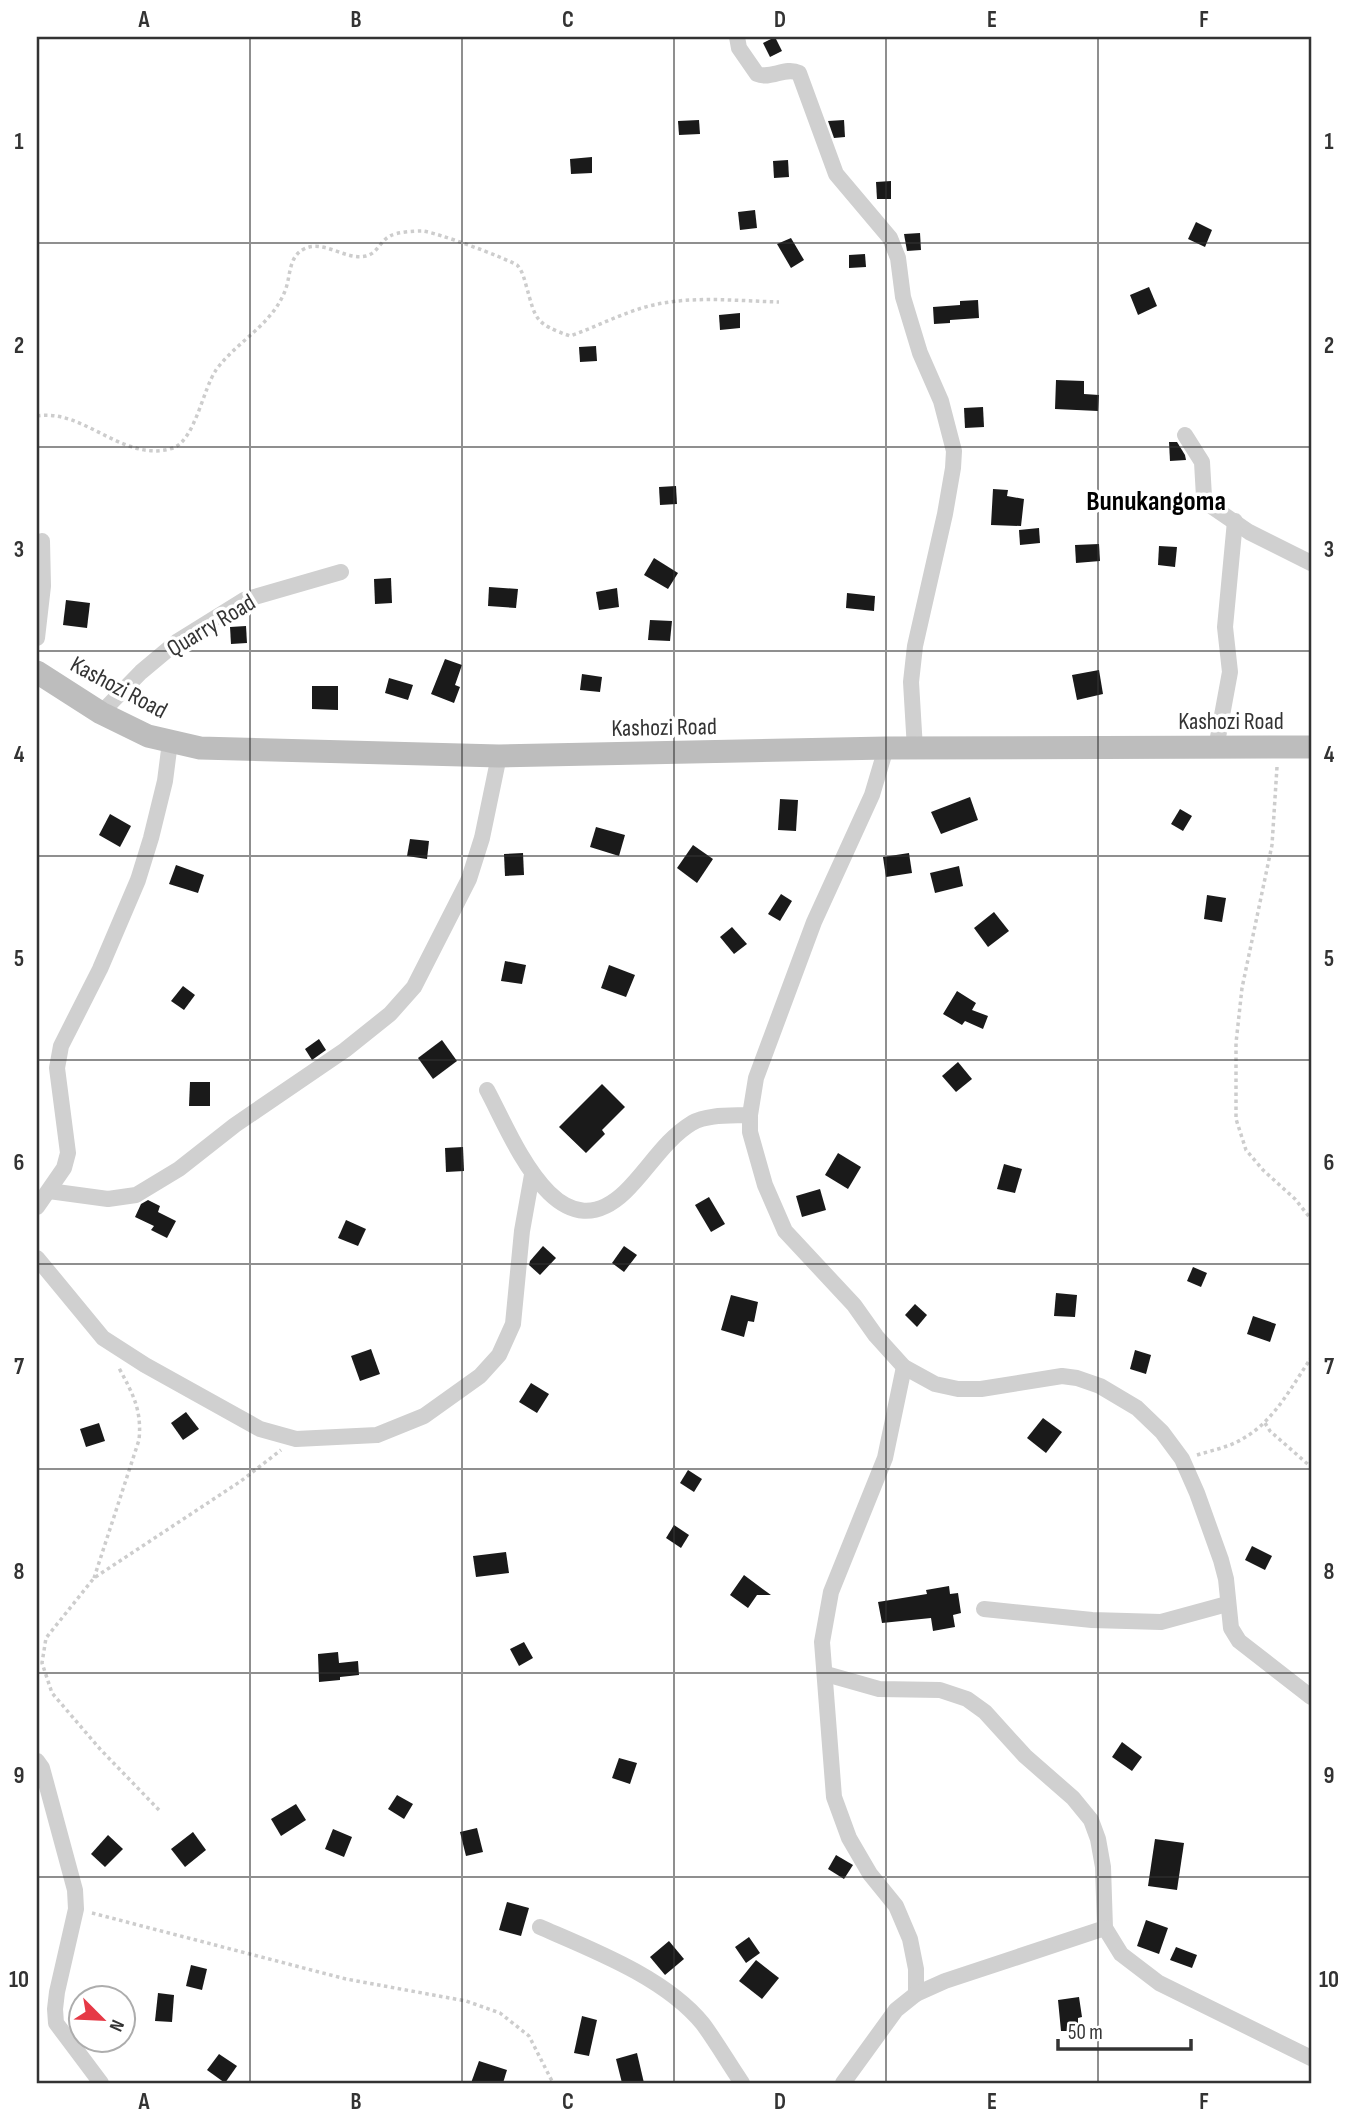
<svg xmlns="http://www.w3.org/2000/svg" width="1348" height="2120" viewBox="0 0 1348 2120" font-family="'Sofia Sans Condensed',sans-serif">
  <rect width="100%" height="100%" fill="#fff"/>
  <g fill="#1a1a1a">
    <path d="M775 37 782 51 770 57 763 43Z"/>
    <path d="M699 120 700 134 679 135 678 121Z"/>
    <path d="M844 120 845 137 834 138 828 121Z"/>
    <path d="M592 157V173L571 174 570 159Z"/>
    <path d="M788 160 789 177 774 178 773 161Z"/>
    <path d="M891 181V199H877L876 182Z"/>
    <path d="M755 210 757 228 740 230 738 212Z"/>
    <path d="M1196 222 1212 230 1205 247 1188 239Z"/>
    <path d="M920 233 921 250 907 251 904 234Z"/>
    <path d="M791 238 804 260 791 268 777 244Z"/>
    <path d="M865 254 866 267 849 268V255Z"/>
    <path d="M1149 287 1157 306 1138 315 1130 295Z"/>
    <path d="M978 300 979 318 950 320V323L934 324 933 307 960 305V301Z"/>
    <path d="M740 313V328L720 330 719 315Z"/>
    <path d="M596 346 597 361 580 362 579 347Z"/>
    <path d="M1056 380 1084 381V394L1099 395 1098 411 1055 409Z"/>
    <path d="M983 407 984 427 965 428 964 408Z"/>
    <path d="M1169 442H1177L1185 455 1186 460 1170 461Z"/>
    <path d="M676 486 677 504 660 505 659 487Z"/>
    <path d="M993 489 1008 490 1007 496 1024 499 1021 526 991 525Z"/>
    <path d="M1039 528 1040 543 1020 545 1019 530Z"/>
    <path d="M1099 544 1100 561 1076 563 1075 545Z"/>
    <path d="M1159 546 1177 547 1175 567 1158 565Z"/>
    <path d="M654 558 678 573 668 589 644 575Z"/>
    <path d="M391 578 392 603 375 604 374 579Z"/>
    <path d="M489 587 518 589 516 608 488 606Z"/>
    <path d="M617 588 619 607 599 610 596 592Z"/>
    <path d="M847 593 875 596 874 611 846 608Z"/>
    <path d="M66 600 90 603 87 628 63 625Z"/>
    <path d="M650 620 672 621 670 641 648 640Z"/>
    <path d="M246 626 247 643 231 644 230 627Z"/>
    <path d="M445 659 462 665 455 685 460 687 454 703 431 694Z"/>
    <path d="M1099 670 1103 694 1077 700 1072 675Z"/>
    <path d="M582 674 602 677 600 692 580 690Z"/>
    <path d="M389 678 413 685 408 700 385 693Z"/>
    <path d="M312 686H338V710L312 709Z"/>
    <path d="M970 797 978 820 941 834 931 812Z"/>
    <path d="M780 799 798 800 796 831 778 830Z"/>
    <path d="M1180 809 1192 816 1183 831 1171 824Z"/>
    <path d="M110 814 131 826 120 847 99 835Z"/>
    <path d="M596 827 625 835 619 856 590 847Z"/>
    <path d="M410 839 429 841 427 859 407 856Z"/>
    <path d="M693 845 713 859 697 883 677 868Z"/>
    <path d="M523 853 524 875 505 876 504 854Z"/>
    <path d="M909 853 912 873 886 877 883 857Z"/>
    <path d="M176 865 204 875 198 893 169 884Z"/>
    <path d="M959 866 963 886 935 893 930 873Z"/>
    <path d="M781 894 792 901 780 921 768 914Z"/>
    <path d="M1207 895 1226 898 1222 922 1204 919Z"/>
    <path d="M994 912 1009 931 988 947 974 928Z"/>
    <path d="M732 927 747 944 734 954 720 937Z"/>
    <path d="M505 961 526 965 522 984 501 981Z"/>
    <path d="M609 965 635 975 626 997 601 988Z"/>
    <path d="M183 986 195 995 184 1010 171 1001Z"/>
    <path d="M957 991 976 1003 972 1010 988 1016 983 1029 965 1021 962 1025 943 1014Z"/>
    <path d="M319 1039 326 1050 312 1060 305 1049Z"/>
    <path d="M442 1040 457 1061 433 1079 418 1058Z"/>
    <path d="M958 1062 972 1079 956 1092 942 1076Z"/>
    <path d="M190 1082H210V1106H189Z"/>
    <path d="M602 1084 625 1107 602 1130 605 1134 586 1153 559 1127Z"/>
    <path d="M463 1147 464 1171 446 1172 445 1148Z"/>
    <path d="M838 1153 861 1167 848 1189 825 1175Z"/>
    <path d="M1004 1164 1022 1169 1015 1193 997 1189Z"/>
    <path d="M820 1189 826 1210 802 1217 796 1196Z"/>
    <path d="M709 1197 725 1224 711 1232 695 1205Z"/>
    <path d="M148 1200 160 1206 158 1212 176 1221 167 1238 151 1230 154 1226 135 1217 141 1204Z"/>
    <path d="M346 1220 366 1229 358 1246 338 1238Z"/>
    <path d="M543 1246 556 1258 540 1275 529 1265 530 1261Z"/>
    <path d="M624 1246 637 1255 624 1272 612 1263Z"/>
    <path d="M1193 1267 1207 1273 1201 1287 1187 1281Z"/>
    <path d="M1056 1293 1077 1295 1075 1317 1054 1316Z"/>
    <path d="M731 1295 758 1302 754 1322 748 1321 744 1337 721 1330Z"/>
    <path d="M915 1304 927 1315 917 1327 905 1315Z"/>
    <path d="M1253 1316 1276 1324 1270 1342 1247 1334Z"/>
    <path d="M371 1349 380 1374 360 1381 351 1356Z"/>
    <path d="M1135 1350 1151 1355 1146 1374 1130 1369Z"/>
    <path d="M531 1383 549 1394 537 1413 519 1402Z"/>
    <path d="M186 1412 199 1429 183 1440 171 1423Z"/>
    <path d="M1043 1418 1062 1432 1046 1453 1027 1438Z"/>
    <path d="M99 1423 105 1441 86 1447 80 1429Z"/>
    <path d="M688 1470 702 1479 694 1492 680 1483Z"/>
    <path d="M674 1525 689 1535 681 1548 666 1538Z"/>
    <path d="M1252 1546 1272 1556 1265 1570 1245 1560Z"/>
    <path d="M506 1552 509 1573 476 1577 473 1556Z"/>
    <path d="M744 1575 760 1587 771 1595H757L748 1608 730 1595Z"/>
    <path d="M949 1586 950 1594 958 1593 961 1613 953 1615 955 1627 933 1631 931 1618 882 1623 878 1602 927 1594 926 1590Z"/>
    <path d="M524 1642 533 1658 519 1666 510 1649Z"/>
    <path d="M338 1652 339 1663 358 1661 359 1675 340 1677V1680L319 1682 318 1654Z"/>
    <path d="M1122 1742 1142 1757 1132 1771 1112 1757Z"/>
    <path d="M619 1758 637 1763 630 1784 612 1778Z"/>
    <path d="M397 1795 413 1804 404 1819 388 1809Z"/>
    <path d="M296 1804 306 1820 281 1836 271 1819Z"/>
    <path d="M477 1828 483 1852 466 1856 460 1832Z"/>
    <path d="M333 1829 352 1837 344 1857 325 1849Z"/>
    <path d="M193 1832 206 1850 185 1867 171 1849Z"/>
    <path d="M108 1835 123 1849 105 1867 91 1854Z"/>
    <path d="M1155 1839 1184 1843 1177 1890 1148 1886Z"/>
    <path d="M836 1855 853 1865 844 1879 828 1869Z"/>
    <path d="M507 1902 529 1908 521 1936 499 1930Z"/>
    <path d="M1146 1920 1168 1928 1159 1954 1137 1946Z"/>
    <path d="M749 1937 760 1953 746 1963 735 1947Z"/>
    <path d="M669 1941 684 1959 665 1975 650 1957Z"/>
    <path d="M1176 1947 1197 1955 1192 1968 1170 1960Z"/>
    <path d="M756 1960 779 1978 762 1999 739 1981Z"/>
    <path d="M191 1965 207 1969 202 1990 186 1986Z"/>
    <path d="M158 1993 174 1995 172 2022 155 2021Z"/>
    <path d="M1079 1997 1082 2017 1078 2018V2031H1061L1058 2000Z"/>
    <path d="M582 2016 597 2020 589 2056 574 2053Z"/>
    <path d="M637 2053 644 2083H622L616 2059Z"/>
    <path d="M219 2054 237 2066 225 2083 207 2070Z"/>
    <path d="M479 2061 507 2070 503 2083H471Z"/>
  </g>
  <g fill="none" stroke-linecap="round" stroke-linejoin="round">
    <g stroke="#cdcdcd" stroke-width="3.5" stroke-dasharray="3.5 3.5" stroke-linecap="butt">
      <path d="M37 416C84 408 124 464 173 448 195 440 203 389 216 370 237 341 271 326 285 291 291 276 288 257 304 249 324 239 346 261 366 256 378 253 380 241 390 236 397 232 413 231 422 231 436 232 503 257 517 265 522 270 524 278 526 285 536 320 534 323 570 336 599 326 627 310 658 304 697 296 739 301 779 302"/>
      <path d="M1277 767 1272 845 1242 988 1236 1043V1119L1246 1150 1263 1170 1295 1199 1311 1219"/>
      <path d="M1265 1423 1270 1431 1311 1467"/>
      <path d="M1197 1455C1213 1450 1230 1447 1244 1438 1274 1421 1292 1386 1311 1358"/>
      <path d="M94 1578 139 1440C142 1410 133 1394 119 1368"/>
      <path d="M159 1810 100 1749 52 1693 42 1663 46 1638 94 1578 241 1481 281 1450"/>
      <path d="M92 1913 346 1979 466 2001 500 2013 529 2036 553 2083"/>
    </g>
    <g stroke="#d0d0d0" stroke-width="16">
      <path d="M737 37 739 48 757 74C771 80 785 66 799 73L836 174 890 238 898 258 903 297 920 353 941 401 954 451 953 468 945 514 915 646 911 682 915 749"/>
      <path d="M1185 435 1202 462 1204 497 1208 504 1249 532 1311 563"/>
      <path d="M37 638 43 586 42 541"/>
      <path d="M101 713 141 672 178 641 244 600 341 572"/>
      <path d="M886 748 872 795 814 922 756 1078 750 1115V1132L765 1185 785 1231 854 1305 876 1336 904 1367 935 1384 958 1389H981L1062 1376 1077 1378 1100 1386 1137 1408 1162 1432 1182 1459 1197 1493 1221 1560 1226 1579 1231 1628 1239 1641 1311 1697"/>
      <path d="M1216 748 1230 672 1225 627 1235 521"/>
      <path d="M487 1090C512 1136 557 1257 625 1192 648 1170 664 1140 692 1123 708 1114 732 1116 750 1115"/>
      <path d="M49 1191 108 1199 136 1195 179 1169 235 1125 345 1050 390 1014 414 987 469 879 482 838 499 756"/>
      <path d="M37 1207 64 1168 68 1153 57 1068 61 1046 100 969 138 880 151 838 165 781 170 742"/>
      <path d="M37 1258 103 1338 145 1365 260 1429 296 1439 377 1435 424 1416 480 1376 499 1355 513 1324 522 1231 532 1175"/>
      <path d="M904 1367 885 1458 831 1592 822 1642 834 1797 849 1838 870 1874 896 1906 910 1939 916 1969V1994"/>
      <path d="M984 1609 1092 1620 1161 1622 1227 1604"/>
      <path d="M826 1674 879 1689 940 1690 967 1699 985 1712 1025 1756 1073 1798 1091 1820 1098 1839 1103 1867 1105 1928 1121 1954 1159 1983 1311 2058"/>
      <path d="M37 1761 42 1768 75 1890 76 1909 57 1992 55 2009 56 2023 101 2083"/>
      <path d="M540 1927C593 1950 666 1978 703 2024 717 2043 729 2064 742 2083"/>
      <path d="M843 2083 896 2010 916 1994 945 1981 1105 1928"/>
    </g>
    <path stroke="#bdbdbd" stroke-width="23" d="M37 672 101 713 148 736 200 748 499 756 886 748 1311 747"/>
  </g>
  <path fill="none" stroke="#333" stroke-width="2" stroke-opacity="0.55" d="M250 37V2083M462 37V2083M674 37V2083M886 37V2083M1098 37V2083M37 243H1311M37 447H1311M37 651H1311M37 856H1311M37 1060H1311M37 1264H1311M37 1469H1311M37 1673H1311M37 1877H1311"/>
  <g text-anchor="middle" stroke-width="7" stroke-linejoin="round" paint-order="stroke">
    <g font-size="24" fill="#333" stroke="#fff">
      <text transform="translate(211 625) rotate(-31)" y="8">Quarry Road</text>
      <text transform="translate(119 687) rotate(28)" y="8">Kashozi Road</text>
      <text x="1231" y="729">Kashozi Road</text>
      <text transform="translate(664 727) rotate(-1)" y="8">Kashozi Road</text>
    </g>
    <g font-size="28" font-weight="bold" fill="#000" stroke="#fff">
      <text x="1156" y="510">Bunukangoma</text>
    </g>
  </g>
  <rect width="1348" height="2120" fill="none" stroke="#ffffff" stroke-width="77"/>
  <g transform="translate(102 2019) rotate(114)"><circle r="33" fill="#ffffff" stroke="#adadad" stroke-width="2"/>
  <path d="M0-5L12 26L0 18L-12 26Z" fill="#e63946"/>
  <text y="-10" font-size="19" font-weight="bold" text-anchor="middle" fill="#333333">N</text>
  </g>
  <path d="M1058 2039v10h133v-10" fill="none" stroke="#333333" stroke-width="3.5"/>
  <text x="1068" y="2039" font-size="21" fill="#333333" stroke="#ffffff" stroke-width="5" paint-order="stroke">50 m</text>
  <rect x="38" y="38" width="1272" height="2044" fill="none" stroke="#333" stroke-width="2.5"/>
  <g font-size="23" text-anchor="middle" font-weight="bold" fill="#333">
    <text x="144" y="27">A</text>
    <text x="356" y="27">B</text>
    <text x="568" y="27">C</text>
    <text x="780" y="27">D</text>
    <text x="992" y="27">E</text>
    <text x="1204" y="27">F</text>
    <text x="19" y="149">1</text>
    <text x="1329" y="149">1</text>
    <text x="19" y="353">2</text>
    <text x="1329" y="353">2</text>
    <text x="19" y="557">3</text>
    <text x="1329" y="557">3</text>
    <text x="19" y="762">4</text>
    <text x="1329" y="762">4</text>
    <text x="19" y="966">5</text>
    <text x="1329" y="966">5</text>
    <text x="19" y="1170">6</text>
    <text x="1329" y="1170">6</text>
    <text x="19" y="1374">7</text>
    <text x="1329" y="1374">7</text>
    <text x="19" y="1579">8</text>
    <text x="1329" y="1579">8</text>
    <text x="19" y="1783">9</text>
    <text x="1329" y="1783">9</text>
    <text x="19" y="1987">10</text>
    <text x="1329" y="1987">10</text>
    <text x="144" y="2109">A</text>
    <text x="356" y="2109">B</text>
    <text x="568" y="2109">C</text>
    <text x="780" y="2109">D</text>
    <text x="992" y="2109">E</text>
    <text x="1204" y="2109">F</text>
  </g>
</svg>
